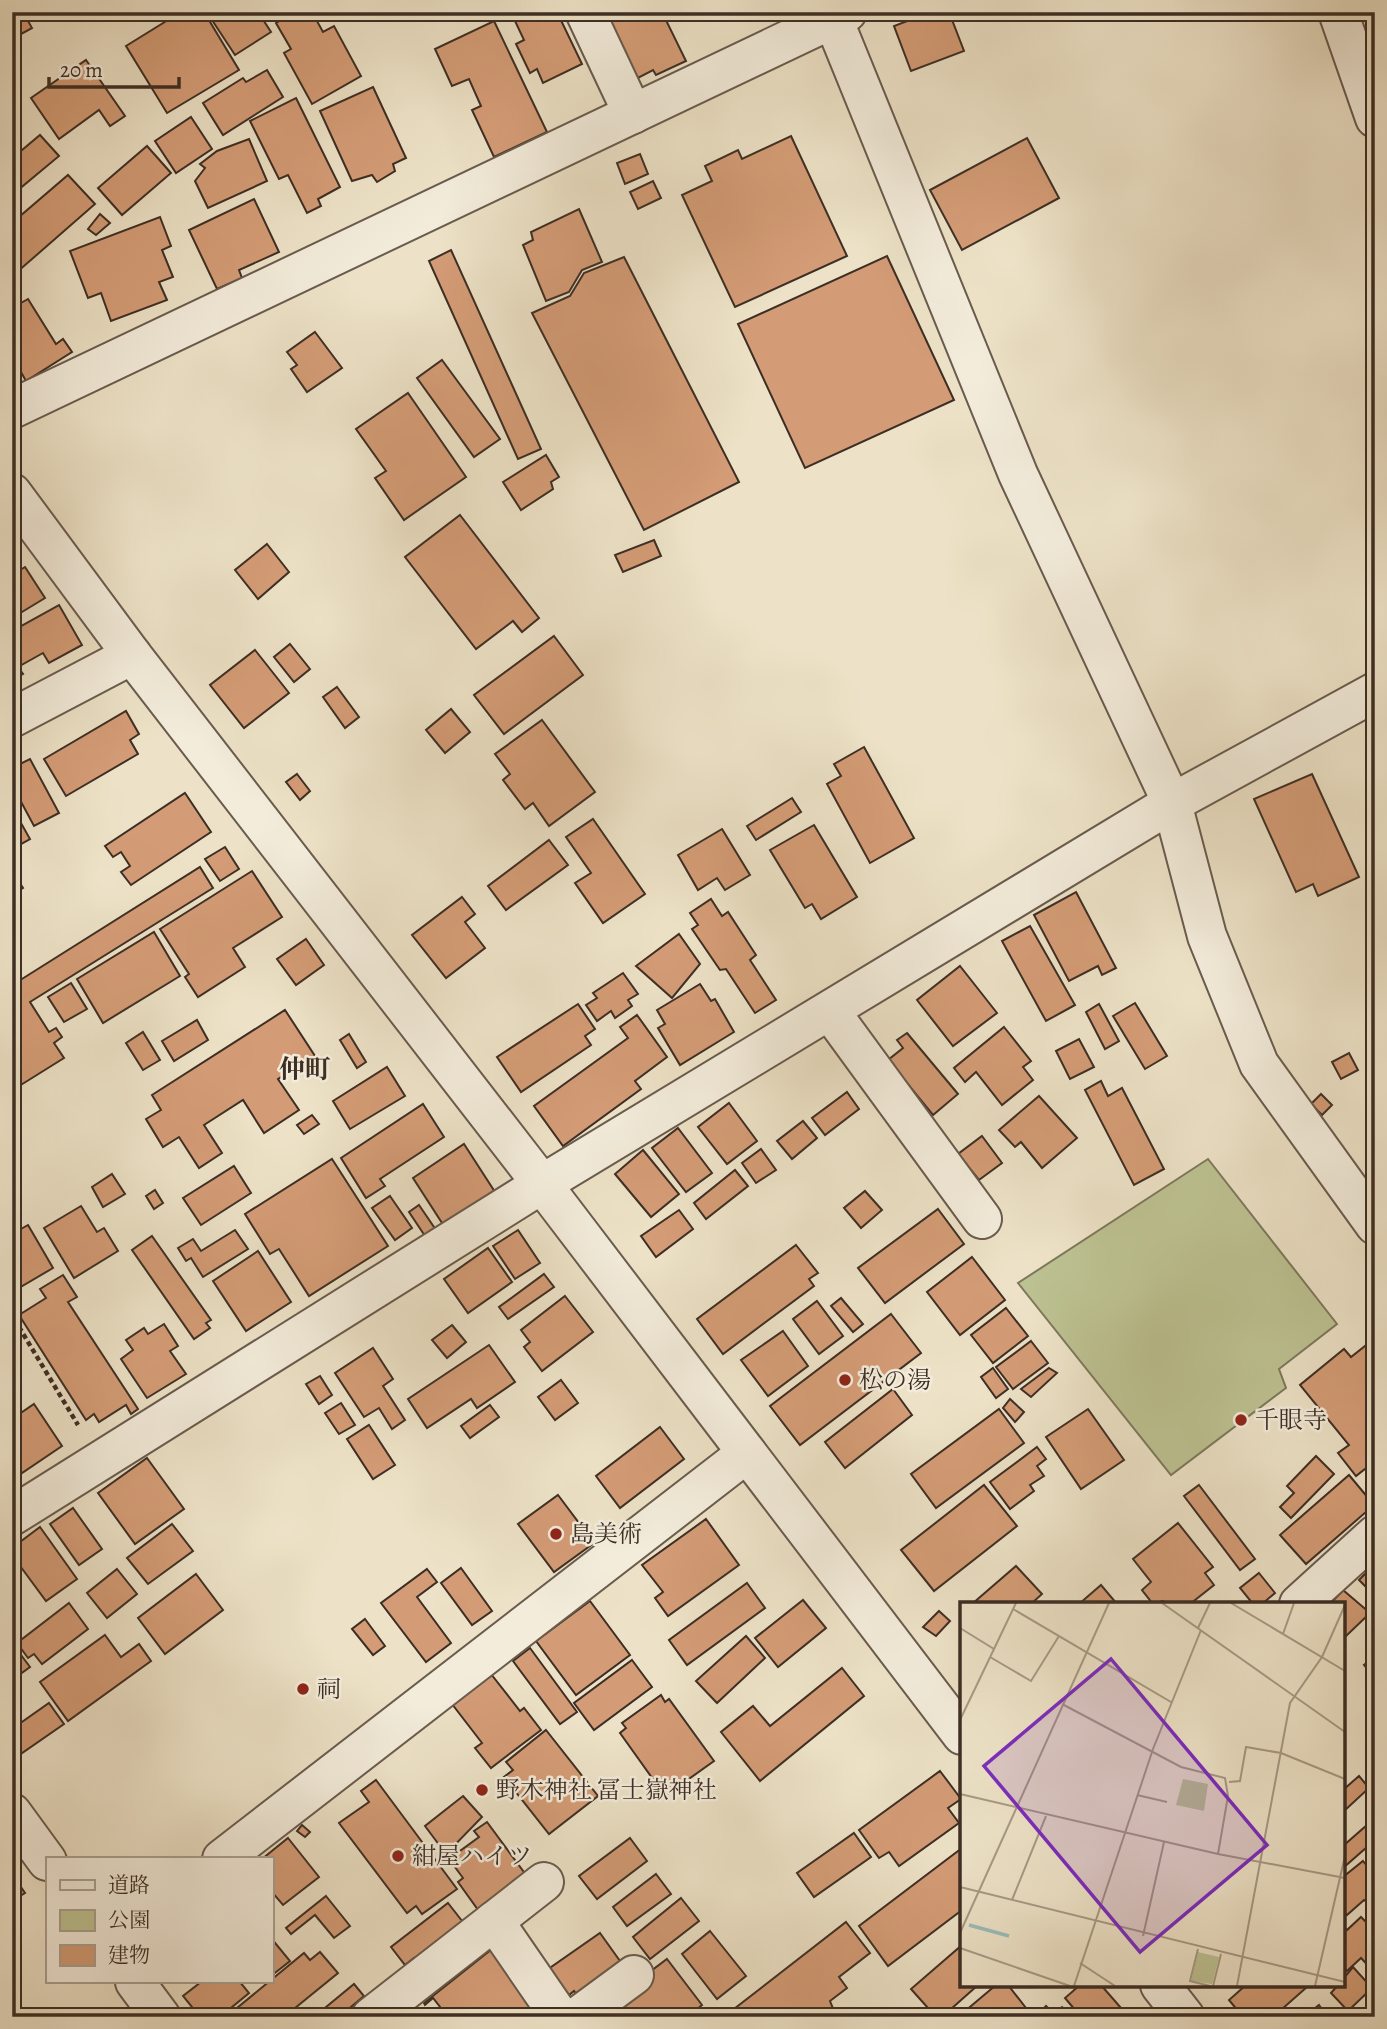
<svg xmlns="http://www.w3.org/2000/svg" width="1387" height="2029" viewBox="0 0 1387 2029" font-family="Alegreya,'Noto Serif JP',serif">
  <rect width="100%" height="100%" fill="#ede2c7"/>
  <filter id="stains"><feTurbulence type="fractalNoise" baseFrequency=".00286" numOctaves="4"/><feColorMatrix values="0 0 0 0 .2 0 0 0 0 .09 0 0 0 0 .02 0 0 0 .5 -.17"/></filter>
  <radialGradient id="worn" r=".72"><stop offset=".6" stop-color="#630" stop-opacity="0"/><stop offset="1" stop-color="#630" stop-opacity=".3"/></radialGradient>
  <path fill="#bdc292" stroke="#7d785c" stroke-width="2" d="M1208 1159 1337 1324 1279 1369 1286 1388 1171 1475 1018 1283Z"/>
  <g fill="#d49c76" stroke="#3d2e25" stroke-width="2">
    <path d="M12 12H23L32 28 12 39Z"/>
    <path d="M181 12H204L239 70 167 113 126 46Z"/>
    <path d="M225 12H264L260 15 271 32 235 55 212 20Z"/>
    <path d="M295 12H312L323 32 334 26 361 76 312 104 284 53 291 49 276 23Z"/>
    <path d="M534 12H557L582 64 543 83 537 69 530 73 516 44 524 40 515 21Z"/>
    <path d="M626 12H662L686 61 656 75 653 70 636 79 607 21Z"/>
    <path d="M931 12H949L964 51 911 71 894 26Z"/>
    <path d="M494 21 547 132 494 157 472 110 481 106 469 79 452 86 435 49Z"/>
    <path d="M86 60 125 116 110 126 99 110 59 139 31 98Z"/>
    <path d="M267 70 283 97 223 135 203 103 243 78 246 82Z"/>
    <path d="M373 87 406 158 393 164 395 171 377 182 372 175 352 181 320 111Z"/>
    <path d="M296 98 340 187 318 199 321 206 307 213 288 175 279 179 250 121Z"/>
    <path d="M191 117 212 149 176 173 155 141Z"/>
    <path d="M40 135 59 156 12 195V138L22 150Z"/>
    <path d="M791 136 847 256 735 307 682 195 712 181 705 166 738 150 742 159Z"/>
    <path d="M1027 138 1059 198 962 250 930 190Z"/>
    <path d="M249 139 267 181 208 208 195 181 205 168 200 164 217 151Z"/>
    <path d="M147 146 171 173 122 215 98 188Z"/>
    <path d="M640 154 648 174 625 184 617 163Z"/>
    <path d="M68 175 95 204 16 273 12 269V223Z"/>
    <path d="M653 181 661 198 638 209 630 192Z"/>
    <path d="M254 199 279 252 239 270 242 278 217 289 189 230Z"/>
    <path d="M579 209 602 262 582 270 569 292 546 301 523 245 533 240 531 232Z"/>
    <path d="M100 214 110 223 96 235 88 229Z"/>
    <path d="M160 217 171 246 162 250 173 277 159 282 167 300 111 321 101 293 88 298 70 251Z"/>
    <path d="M451 250 541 449 518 459 429 261Z"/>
    <path d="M887 256 954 400 805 468 738 324Z"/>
    <path d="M624 257 739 482 644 530 532 313 570 296 584 273Z"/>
    <path d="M28 299 56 344 63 339 72 352 26 381 21 372 12 377V308Z"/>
    <path d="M315 332 342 368 307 392 291 369 297 365 287 352Z"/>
    <path d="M442 360 500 439 474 457 417 378Z"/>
    <path d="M408 393 466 477 404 520 375 478 386 471 356 429Z"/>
    <path d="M546 455 559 477 551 482 553 489 521 510 503 482Z"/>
    <path d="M460 515 539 618 522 632 513 621 476 649 405 557Z"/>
    <path d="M654 540 661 556 623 572 615 555Z"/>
    <path d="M267 544 289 572 258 599 235 570Z"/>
    <path d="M25 567 45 598 12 618V575Z"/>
    <path d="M59 605 82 645 49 663 43 653 18 667 23 674 12 680V631Z"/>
    <path d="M554 636 583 675 504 734 474 695Z"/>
    <path d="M290 644 310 669 294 682 274 657Z"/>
    <path d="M255 650 289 693 244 728 210 685Z"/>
    <path d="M337 687 359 717 345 728 323 697Z"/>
    <path d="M451 709 470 732 445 753 426 730Z"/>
    <path d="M126 711 139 734 130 740 138 754 66 796 44 759Z"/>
    <path d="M542 720 595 792 549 826 533 803 525 809 503 780 510 774 495 754Z"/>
    <path d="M864 747 914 838 870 863 827 784 841 776 834 764Z"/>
    <path d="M30 759 59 813 34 826 12 785V768Z"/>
    <path d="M297 774 310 791 300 800 286 782Z"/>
    <path d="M1312 774 1359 877 1318 896 1313 884 1296 892 1254 799Z"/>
    <path d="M185 793 211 832 131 885 121 872 130 866 121 852 113 857 105 846Z"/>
    <path d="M792 798 801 812 756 840 747 826Z"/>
    <path d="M12 807 30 839 12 849Z"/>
    <path d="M593 819 645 894 603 923 575 883 591 873 566 837Z"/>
    <path d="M814 825 857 897 821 919 812 904 805 908 770 850Z"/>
    <path d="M722 829 750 875 725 890 717 878 698 890 678 855Z"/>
    <path d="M549 840 568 865 506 910 488 886Z"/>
    <path d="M225 847 239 869 220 881 205 859Z"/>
    <path d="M200 867 213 888 30 1002 49 1032 56 1028 62 1037 54 1043 64 1058 16 1088 12 1082V981L14 984Z"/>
    <path d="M12 871 23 888 12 895Z"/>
    <path d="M252 871 282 917 233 948 245 967 198 997 185 977 189 974 160 929Z"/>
    <path d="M1076 892 1116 968 1102 975 1098 966 1069 981 1034 915Z"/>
    <path d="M462 897 475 914 465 922 485 948 446 978 412 935Z"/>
    <path d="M711 899 722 916 728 912 756 955 750 960 776 1000 755 1013 726 969 720 970 692 929 698 925 690 913Z"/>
    <path d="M1030 926 1075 1005 1046 1021 1002 941Z"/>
    <path d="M154 932 180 976 103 1023 77 979Z"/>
    <path d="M679 934 700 964 672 998 636 966Z"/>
    <path d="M306 939 324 965 296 985 277 959Z"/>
    <path d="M960 966 997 1013 953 1046 917 1000Z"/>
    <path d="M623 973 638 994 628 1000 632 1006 615 1018 611 1011 597 1021 586 1005 597 998 593 993Z"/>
    <path d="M71 983 87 1009 64 1022 48 997Z"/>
    <path d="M700 984 711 1001 715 999 734 1032 680 1065 658 1028 665 1024 657 1010Z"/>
    <path d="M1135 1003 1167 1056 1145 1069 1113 1016Z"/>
    <path d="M578 1004 595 1029 585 1036 591 1045 521 1092 497 1057Z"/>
    <path d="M1099 1004 1119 1041 1105 1049 1086 1012Z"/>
    <path d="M285 1010 315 1056 278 1079 299 1110 264 1133 243 1100 204 1125 222 1153 199 1168 179 1137 163 1147 146 1119 161 1110 152 1095Z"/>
    <path d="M637 1015 667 1057 635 1081 641 1089 563 1146 534 1106 628 1038 620 1027Z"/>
    <path d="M197 1020 208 1040 174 1061 162 1041Z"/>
    <path d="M1004 1027 1031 1061 1023 1067 1033 1080 1002 1105 976 1072 965 1082 954 1068Z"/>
    <path d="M143 1032 160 1060 143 1070 126 1043Z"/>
    <path d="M907 1033 958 1094 933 1115 888 1060 903 1048 897 1040Z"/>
    <path d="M349 1034 366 1062 357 1068 340 1040Z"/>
    <path d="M1079 1039 1094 1067 1070 1079 1056 1051Z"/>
    <path d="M1349 1053 1358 1070 1341 1079 1332 1062Z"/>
    <path d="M387 1067 405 1096 350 1129 333 1101Z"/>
    <path d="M1101 1081 1108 1096 1122 1088 1164 1169 1134 1185 1085 1090Z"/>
    <path d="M847 1092 859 1109 825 1135 812 1118Z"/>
    <path d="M1321 1094 1332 1105 1322 1115 1311 1104Z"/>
    <path d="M1039 1096 1077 1138 1042 1168 1021 1142 1015 1147 999 1130Z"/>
    <path d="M729 1103 757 1141 727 1164 698 1127Z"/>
    <path d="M423 1104 444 1137 380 1179 385 1186 366 1198 341 1158Z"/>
    <path d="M312 1115 319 1124 304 1134 297 1125Z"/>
    <path d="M803 1121 817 1138 792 1159 777 1141Z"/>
    <path d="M678 1128 712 1173 686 1192 652 1148Z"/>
    <path d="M982 1136 1002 1163 979 1180 958 1154Z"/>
    <path d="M464 1144 495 1192 444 1226 413 1178Z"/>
    <path d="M761 1149 776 1170 756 1183 742 1163Z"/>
    <path d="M643 1150 679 1194 651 1217 615 1174Z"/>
    <path d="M332 1159 388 1246 309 1296 279 1249 270 1254 245 1214Z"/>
    <path d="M234 1166 251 1193 201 1225 183 1198Z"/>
    <path d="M735 1170 748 1186 706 1219 694 1203Z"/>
    <path d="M112 1174 125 1194 103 1207 92 1187Z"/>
    <path d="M155 1190 163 1203 154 1209 146 1196Z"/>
    <path d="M865 1191 882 1210 861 1228 844 1208Z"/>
    <path d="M390 1196 412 1228 395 1240 372 1208Z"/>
    <path d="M419 1205 438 1233 427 1239 409 1212Z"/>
    <path d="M81 1206 97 1232 104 1228 118 1251 74 1278 44 1228Z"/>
    <path d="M938 1209 964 1244 885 1303 858 1268Z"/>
    <path d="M679 1210 693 1229 656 1257 641 1236Z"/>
    <path d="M28 1225 53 1268 12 1292V1234Z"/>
    <path d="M235 1230 248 1249 203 1277 191 1258 186 1261 178 1248 193 1239 201 1251Z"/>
    <path d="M518 1230 540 1263 515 1279 493 1246Z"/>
    <path d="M152 1236 211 1320 206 1323 210 1328 194 1339 132 1250Z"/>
    <path d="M796 1245 818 1273 809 1279 814 1286 723 1354 697 1319Z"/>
    <path d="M488 1248 512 1282 468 1313 444 1279Z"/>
    <path d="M258 1251 291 1302 246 1331 213 1281Z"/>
    <path d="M972 1257 1005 1300 960 1335 927 1292Z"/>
    <path d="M544 1274 554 1287 508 1319 499 1307Z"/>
    <path d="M63 1275 77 1297 68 1302 138 1409 131 1414 126 1405 99 1422 94 1414 86 1420 19 1315 46 1298 40 1289Z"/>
    <path d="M565 1296 593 1332 542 1371 524 1347 530 1342 521 1330Z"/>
    <path d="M841 1298 863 1324 853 1332 831 1306Z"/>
    <path d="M817 1301 843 1336 819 1354 793 1319Z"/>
    <path d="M1006 1308 1028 1336 993 1363 971 1335Z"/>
    <path d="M891 1314 921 1353 800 1445 770 1406Z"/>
    <path d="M164 1324 178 1346 170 1351 186 1374 147 1398 121 1359 133 1350 126 1340 144 1328 148 1334Z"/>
    <path d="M452 1325 466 1342 447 1358 432 1340Z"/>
    <path d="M783 1331 808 1366 768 1396 741 1360Z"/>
    <path d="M1375 1338V1461L1356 1476 1338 1453 1349 1445 1300 1385 1344 1349 1351 1357Z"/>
    <path d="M1031 1341 1048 1363 1013 1389 996 1367Z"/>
    <path d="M489 1345 515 1382 477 1408 471 1399 427 1428 408 1399Z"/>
    <path d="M373 1348 393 1379 383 1386 405 1420 392 1429 379 1408 364 1417 335 1373Z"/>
    <path d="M993 1368 1008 1389 996 1398 981 1377Z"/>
    <path d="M1049 1368 1057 1373 1031 1397 1021 1389Z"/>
    <path d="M320 1376 332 1395 319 1404 306 1384Z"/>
    <path d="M561 1380 578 1403 555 1420 538 1397Z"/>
    <path d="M893 1389 912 1415 845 1468 825 1442Z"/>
    <path d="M1010 1399 1024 1412 1015 1422 1003 1408Z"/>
    <path d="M341 1403 355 1425 339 1434 325 1413Z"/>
    <path d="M34 1404 62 1446 22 1473 18 1467 12 1470V1419Z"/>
    <path d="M490 1405 499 1417 470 1438 461 1426Z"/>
    <path d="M999 1409 1024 1443 936 1508 911 1474Z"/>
    <path d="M1088 1409 1124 1460 1081 1489 1046 1437Z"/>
    <path d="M369 1425 395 1465 373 1479 347 1439Z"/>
    <path d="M660 1427 684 1459 620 1508 596 1476Z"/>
    <path d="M1037 1447 1046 1459 1037 1466 1044 1476 1030 1485 1034 1491 1010 1509 990 1482Z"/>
    <path d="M1316 1456 1334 1474 1291 1518 1280 1507 1294 1493 1287 1486Z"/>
    <path d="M147 1458 184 1509 135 1544 98 1493Z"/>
    <path d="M1349 1475 1374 1505 1306 1564 1280 1535Z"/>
    <path d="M984 1485 1017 1526 934 1591 901 1550Z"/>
    <path d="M1199 1485 1255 1559 1240 1570 1184 1496Z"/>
    <path d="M558 1495 594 1543 554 1572 518 1524Z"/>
    <path d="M73 1508 102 1549 79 1565 50 1524Z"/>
    <path d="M706 1519 739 1565 668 1616 655 1598 663 1592 642 1565Z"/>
    <path d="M1178 1523 1213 1567 1205 1573 1214 1585 1190 1604H1165L1163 1601 1153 1604 1142 1590 1151 1582 1133 1559Z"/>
    <path d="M172 1524 193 1551 148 1584 127 1558Z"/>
    <path d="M40 1527 77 1579 46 1601 12 1555V1548Z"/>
    <path d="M1375 1564V1596L1359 1580Z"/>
    <path d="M1016 1566 1042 1594 1031 1604H972Z"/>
    <path d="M461 1568 492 1611 472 1625 441 1583Z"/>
    <path d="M117 1569 137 1594 107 1618 87 1593Z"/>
    <path d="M427 1569 437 1582 417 1597 451 1643 426 1662 381 1603Z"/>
    <path d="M1259 1573 1275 1593 1262 1604H1253L1240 1588Z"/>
    <path d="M196 1574 223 1610 165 1654 138 1618Z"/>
    <path d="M747 1583 765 1608 687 1665 669 1640Z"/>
    <path d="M1101 1585 1117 1604H1079Z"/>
    <path d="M1343 1590 1370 1613 1343 1639V1604H1330Z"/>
    <path d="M803 1600 826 1628 778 1667 755 1638Z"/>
    <path d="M590 1601 630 1655 576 1695 536 1641Z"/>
    <path d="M69 1603 88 1629 42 1664 34 1654 28 1658 17 1643Z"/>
    <path d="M12 1605 20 1616 12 1622Z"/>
    <path d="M939 1611 950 1621 936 1636 923 1627Z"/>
    <path d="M365 1619 385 1646 373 1655 352 1629Z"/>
    <path d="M105 1635 121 1657 139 1644 151 1661 68 1721 40 1682Z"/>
    <path d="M746 1636 765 1658 717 1703 696 1681Z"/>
    <path d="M12 1643 30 1667 12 1680Z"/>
    <path d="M530 1648 577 1712 560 1724 513 1661Z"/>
    <path d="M1375 1656V1679L1364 1665Z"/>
    <path d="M632 1660 652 1687 594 1730 574 1703Z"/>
    <path d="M842 1668 864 1696 760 1781 721 1732 753 1706 770 1726Z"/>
    <path d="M491 1674 520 1711 524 1708 541 1730 491 1768 475 1748 482 1743 452 1704Z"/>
    <path d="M661 1695 665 1702 669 1699 714 1761 665 1796 620 1733 626 1728 622 1723Z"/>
    <path d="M49 1703 64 1724 12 1760V1729Z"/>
    <path d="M546 1730 598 1796 549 1834 504 1777 513 1770 506 1762Z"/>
    <path d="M940 1771 961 1799 948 1808 959 1823 899 1866 889 1852 879 1858 859 1830Z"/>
    <path d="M1359 1776 1369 1788 1343 1812V1790Z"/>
    <path d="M376 1780 457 1889 422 1914 416 1906 407 1913 339 1823 369 1802 361 1791Z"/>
    <path d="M482 1783 489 1789 483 1796 476 1790Z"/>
    <path d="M463 1796 482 1817 446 1854 425 1826Z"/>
    <path d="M1375 1818V1840L1343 1868V1846Z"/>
    <path d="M487 1822 529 1879 481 1914 458 1882 463 1878 449 1859 479 1837 474 1831Z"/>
    <path d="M302 1825 310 1832 305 1837 297 1831Z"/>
    <path d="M854 1833 871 1857 814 1897 797 1873Z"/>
    <path d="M288 1838 319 1877 283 1905 271 1891V1859H262Z"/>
    <path d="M630 1838 647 1861 597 1899 579 1876Z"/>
    <path d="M962 1848V1910L888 1966 859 1926Z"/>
    <path d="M1363 1861 1375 1876V1908L1364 1900 1347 1915 1343 1910V1877Z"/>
    <path d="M12 1874 25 1893 12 1901Z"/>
    <path d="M656 1874 671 1894 627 1926 613 1907Z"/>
    <path d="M326 1896 350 1926 334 1938 315 1915 291 1934 286 1928Z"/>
    <path d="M681 1898 699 1921 650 1959 633 1937Z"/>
    <path d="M448 1903 466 1926 418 1964 414 1958 405 1965 391 1947Z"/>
    <path d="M1361 1917 1375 1931V1973L1361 1958 1347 1971 1343 1966V1926L1347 1930Z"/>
    <path d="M846 1922 870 1953 839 1977 847 1988 830 2001 834 2011 826 2017H796L794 2014 790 2017H740L734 2009Z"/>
    <path d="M710 1931 746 1976 717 1999 682 1954Z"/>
    <path d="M600 1933 625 1968 580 1999 574 1991 563 2000 544 1972Z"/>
    <path d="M271 1938 290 1961 271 1976Z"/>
    <path d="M962 1945V1985H978L942 2017H936L911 1989Z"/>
    <path d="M492 1949 535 2003 518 2017H448L433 1998 425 2005 424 2003Z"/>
    <path d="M320 1952 338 1973 284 2017H226L304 1953 310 1960Z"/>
    <path d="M667 1959 702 2005 687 2017H610L603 2007Z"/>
    <path d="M1353 1967 1372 1988 1348 2011 1331 1993 1338 1985H1343V1979Z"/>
    <path d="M201 1982H240L249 1993 220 2017H200L183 1996Z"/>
    <path d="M354 1984 364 1996 339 2017H314Z"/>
    <path d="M996 1985H1008L1026 2008 1015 2017H958Z"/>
    <path d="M1080 1985H1101L1121 2008 1111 2017H1081L1065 1998Z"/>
    <path d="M1246 1985H1305L1307 1987 1273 2017H1243L1229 2000Z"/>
    <path d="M1319 2005 1328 2017H1304Z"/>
    <path d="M1046 2006 1054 2014 1062 2007 1072 2017H1036Z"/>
  </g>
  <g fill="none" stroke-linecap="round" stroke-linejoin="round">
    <g stroke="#695b4e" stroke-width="42">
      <g id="minor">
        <path d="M585 12 633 114"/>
        <path d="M1338 12 1375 118"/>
        <path d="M833 19 1018 474 1172 803 1207 936 1259 1064 1375 1225"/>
        <path d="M12 409 847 12"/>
        <path d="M12 493 132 655 542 1184 962 1735"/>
        <path d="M12 718 132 655"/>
        <path d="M830 1011 982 1219"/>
        <path d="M12 1516 542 1184 1172 803 1375 692"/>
        <path d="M1299 1604 1375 1535"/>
        <path d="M12 1813 47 1861"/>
        <path d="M222 1859 747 1453"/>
        <path d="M494 1921 560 2017"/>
        <path d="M135 1982 161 2017"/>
        <path d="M1160 1985 1185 2017"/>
        <path d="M371 2017 544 1882"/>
        <path d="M577 2017 634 1975"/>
      </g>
    </g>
    <path stroke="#3d2e25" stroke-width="4.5" stroke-dasharray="5 3.5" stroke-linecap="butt" d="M19 1327 78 1425"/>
    <use href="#minor" stroke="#f3ecdb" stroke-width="38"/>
  </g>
  <g fill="#8f2418" stroke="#f3ecdb" stroke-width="2.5">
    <circle cx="845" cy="1380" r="7"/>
    <circle cx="1241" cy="1420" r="7"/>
    <circle cx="556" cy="1534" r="7"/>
    <circle cx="303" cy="1689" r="7"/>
    <circle cx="482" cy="1790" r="7"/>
    <circle cx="398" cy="1856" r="7"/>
  </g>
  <g text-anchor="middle" stroke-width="5" stroke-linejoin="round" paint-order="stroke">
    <g font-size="24" fill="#3d2e25" stroke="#f3ecdb" text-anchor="start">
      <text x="859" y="1388">松の湯</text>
      <text x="1255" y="1428">千眼寺</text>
      <text x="570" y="1542">島美術</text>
      <text x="317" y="1697">祠</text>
      <text x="496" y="1798">野木神社 冨士嶽神社</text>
      <text x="412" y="1864">紺屋ハイツ</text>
    </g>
    <g font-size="26" font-weight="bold" fill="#3d2e25" stroke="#f3ecdb">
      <text x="305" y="1078">仲町</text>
    </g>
  </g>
  <g transform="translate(960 1602)">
    <rect width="385" height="385" fill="#ede2c7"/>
    <path d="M223 177 248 182 244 209 216 203ZM238 350 259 355 252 382 231 379Z" fill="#bdc292"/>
    <path fill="none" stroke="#9abdb9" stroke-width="3.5" d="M9 323 49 334"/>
    <path fill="none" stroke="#a79a86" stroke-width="2" d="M202 1 385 130M271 1 385 69M53 7 211 100M0 26 34 47M238 26 250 1M323 32 334 1M30 55 71 79 99 34M102 102 221 165 265 176 268 194 258 252M0 118 56 1M269 180 280 179 286 145 321 151 385 177M0 192 258 252 385 276M177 193 207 200M0 285 385 380M52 298 86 214M0 331 149 1M183 334 204 240M0 346 110 384M238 347 230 379 250 384M120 361 155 384M114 384 193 147 241 28M253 384 261 352M277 384 330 101 362 55 385 3M355 384 385 254"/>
    <path fill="#7b2cbf" fill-opacity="0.15" stroke="#7b2cbf" stroke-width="3.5" d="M151 57 307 243 180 350 24 164Z"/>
    <rect width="385" height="385" fill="none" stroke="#3d2e25" stroke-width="3.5"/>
  </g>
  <rect width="1387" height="2029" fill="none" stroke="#ede2c7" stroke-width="42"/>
  <rect x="14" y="14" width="1359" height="2001" fill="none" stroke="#3d2e25" stroke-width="3.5"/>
  <rect x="21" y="21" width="1345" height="1987" fill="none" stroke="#3d2e25" stroke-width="2"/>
  <rect x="46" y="1857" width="228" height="126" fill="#f3ecdb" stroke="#aaa092" stroke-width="2"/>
  <rect x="60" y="1880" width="35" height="10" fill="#f3ecdb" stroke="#aaa092" stroke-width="2"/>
  <text x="108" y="1892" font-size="21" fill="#3d2e25">道路</text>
  <rect x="60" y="1910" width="35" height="21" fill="#bdc292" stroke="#aaa092" stroke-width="2"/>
  <text x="108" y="1927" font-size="21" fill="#3d2e25">公園</text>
  <rect x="60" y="1945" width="35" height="21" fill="#d49c76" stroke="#aaa092" stroke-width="2"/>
  <text x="108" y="1962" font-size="21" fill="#3d2e25">建物</text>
  <path d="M49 77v10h130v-10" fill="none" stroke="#3d2e25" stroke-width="3.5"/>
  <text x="60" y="77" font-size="21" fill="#3d2e25" stroke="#f3ecdb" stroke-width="5" paint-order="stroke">20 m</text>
  <rect width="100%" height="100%" filter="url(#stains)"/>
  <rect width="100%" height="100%" fill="url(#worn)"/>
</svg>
